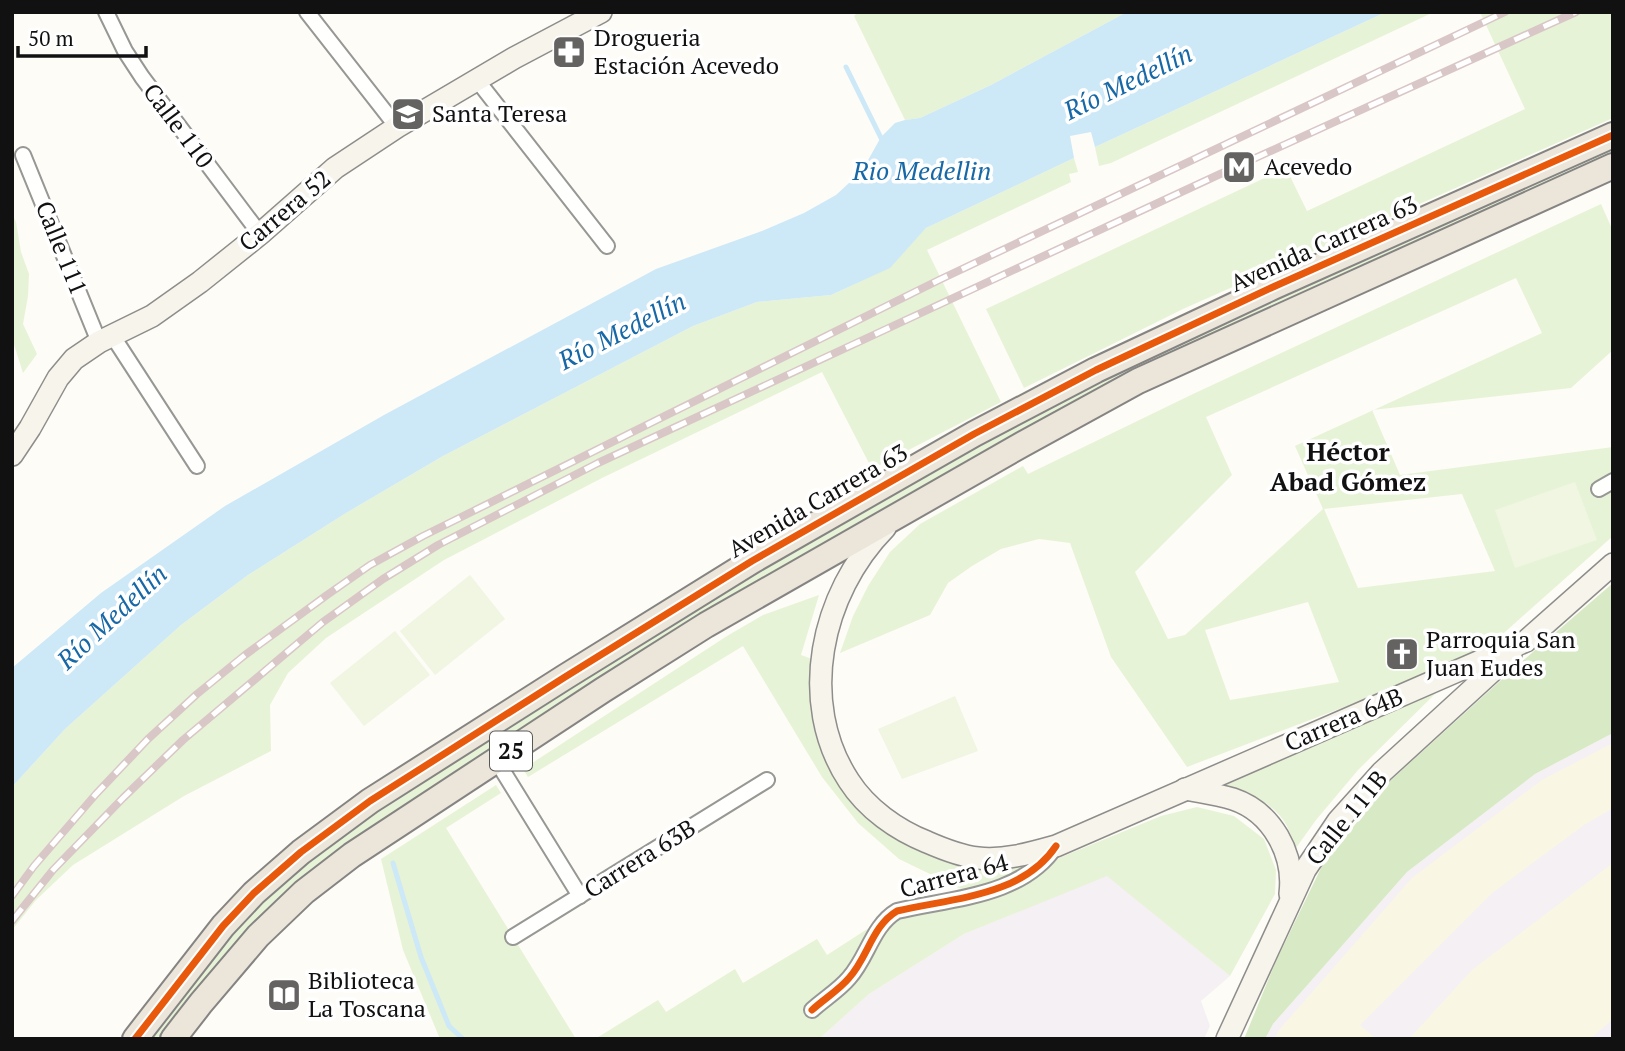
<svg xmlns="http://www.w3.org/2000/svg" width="1625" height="1051" viewBox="0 0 1625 1051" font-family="'PT Serif',serif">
  <rect width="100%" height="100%" fill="#fdfcf7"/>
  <g fill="#f5f0f3">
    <path d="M1613 733V1039H1265L1273 1024 1407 872 1535 774Z"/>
    <path d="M1107 875 1230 976 1201 1001 1210 1026 1204 1039H819L869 994 964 934Z"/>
  </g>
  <g fill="#f9f7e4">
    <path d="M1613 743V808L1584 825 1492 893 1360 1025 1376 1039H1274L1279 1030 1412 878 1542 780Z"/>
    <path d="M1613 863V1019L1590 1039H1409L1472 970Z"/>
  </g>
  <g fill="#e7f3d7" fill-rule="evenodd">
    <path d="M858 12H1127L991 85 920 118 905 120 854 16Z"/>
    <path d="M1386 12H1434L1111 163 1099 166 1095 147Z"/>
    <path d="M1480 12H1613V118L1183 309 1024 388 986 309 1286 168 1307 211 1525 109Z"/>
    <path d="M1613 145V157L1247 321 354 845 163 1039H147L226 938 268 895 309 858 402 792 670 622 1019 420 1185 338Z"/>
    <path d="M1074 158 1078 172 1069 174 1071 182 927 250 1001 402 872 469 822 372 602 478 444 560 326 638 288 673 270 705 271 751 184 796 73 865 36 900 12 930V787L65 729 181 625 248 575 346 513 443 456 693 326 757 302 831 295 889 268 926 228Z"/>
    <path d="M1601 204 1613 231V350L1571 388 1372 410 1400 475 1613 447V536L1478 656 1187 767 1111 657 1070 543 1039 539 1001 549 972 566 948 583 930 615 840 653 853 616 868 586 890 552 920 524 1023 466 1028 474 1193 394ZM1516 278 1542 333 1295 446 1323 509 1185 635 1168 639 1135 572 1232 475 1206 417ZM1462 494 1495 571 1358 588 1324 509ZM1308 602 1339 682 1230 700 1205 630Z"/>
    <path d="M12 214 16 222 21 252 29 274 28 296 23 324 37 354 23 373 12 338Z"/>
    <path d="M819 595 801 655 812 659V698L878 824 1034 863 1010 878 978 887 961 889 899 859 858 823 822 777 743 646 528 777 523 769 727 636 763 615Z"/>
    <path d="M1441 688 1358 770 1316 820 1296 848C1293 841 1290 833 1287 826 1275 804 1249 792 1226 785Z"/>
    <path d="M496 785 501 793 446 828 576 1039H440L403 950 381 859Z"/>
    <path d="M1197 807 1234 816 1264 839 1276 870 1275 894 1230 976 1107 876 964 934 869 994 819 1039H595L658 1000 666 1012 735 969 743 983 817 939 827 955 872 926 978 900 1022 883 1059 858 1161 816Z"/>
  </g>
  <path fill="#d8eac5" d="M1613 583V733L1535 774 1407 872 1273 1024 1265 1039H1244L1276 961 1322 866 1389 782 1511 671Z"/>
  <g fill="#f0f6e1">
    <path d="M1575 482 1597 540 1515 568 1495 510Z"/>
    <path d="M470 575 505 619 435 675 400 631Z"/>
    <path d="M395 631 430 675 364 726 330 683Z"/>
    <path d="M955 696 978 751 902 779 878 729Z"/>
  </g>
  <path fill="#cde8f7" d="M1127 12H1386L1095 147 1091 132 1070 136 1074 158 926 228 890 268 831 295 757 302 693 326 443 456 346 513 248 575 181 625 65 729 12 787V668L101 593 225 506 384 415 656 269 762 231 804 213 836 195 862 171 881 137 895 123 905 120 920 118 991 85Z"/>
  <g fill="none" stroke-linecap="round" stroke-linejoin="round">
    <g stroke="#cde8f7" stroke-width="5">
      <path d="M846 67 883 142"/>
      <path d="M393 863 421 957 449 1026 463 1039"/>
    </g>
    <g stroke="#979795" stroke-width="18">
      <g id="minor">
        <path d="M106 12 125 51 142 77 260 234"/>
        <path d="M307 12 397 127"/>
        <path d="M477 80 607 246"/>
        <path d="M23 155 99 342"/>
        <path d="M112 335 197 466"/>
        <path d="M1599 489 1613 481"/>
        <path d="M496 760 580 896"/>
        <path d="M513 937 767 780"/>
        <path d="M812 1010C824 999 839 990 849 978 868 957 872 926 897 911 951 898 1022 897 1056 846"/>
      </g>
    </g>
    <g stroke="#8e8d8b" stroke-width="24">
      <g id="secondary">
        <path d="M12 455 30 428 58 378 74 359 99 342 152 316 200 282 260 234 335 168 397 127 514 58 601 12"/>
        <path d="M885 528C821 593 797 702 849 781 867 809 897 830 927 842 943 849 960 856 978 858 1004 861 1031 853 1056 846L1526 641 1613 564"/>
        <path d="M1185 789C1200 792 1217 794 1233 799 1272 812 1295 854 1290 894"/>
        <path d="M1227 1039 1305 870 1338 821 1382 772 1511 654"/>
      </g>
    </g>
    <g stroke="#858482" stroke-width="28">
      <g id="trunk">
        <path d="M135 1039 223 926 254 893 301 852 370 801 565 677 752 561 974 434 1096 370 1273 287 1613 135"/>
        <path d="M173 1039 201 1003 258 936 304 892 352 855 603 690 706 625 1023 444 1138 381 1613 166"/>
      </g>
    </g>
    <use href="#minor" stroke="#fffffe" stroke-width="14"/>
    <use href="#secondary" stroke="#f6f4eb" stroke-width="21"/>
    <use href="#trunk" stroke="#ece5da" stroke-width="24"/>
    <g stroke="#d9c6c7" stroke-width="8">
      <g id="rail">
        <path d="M12 896 34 866 96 794 148 739 197 694 245 655 327 595 370 565 423 536 939 280 1505 12"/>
        <path d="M12 921 53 870 123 798 183 740 323 622 383 579 438 545 598 463 1218 175 1576 12"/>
      </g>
    </g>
    <use href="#rail" stroke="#fff" stroke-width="5" stroke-dasharray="16" stroke-linecap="butt"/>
    <g stroke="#fff" stroke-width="11">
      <g id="cycleway">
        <path d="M812 1010C824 999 839 990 849 978 868 957 872 926 897 911 951 898 1022 897 1056 846"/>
        <path d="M135 1039 223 926 254 893 301 852 370 801 565 677 752 561 974 434 1096 370 1273 287 1613 135"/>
      </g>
    </g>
    <use href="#cycleway" stroke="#e8590c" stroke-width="7"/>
  </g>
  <defs>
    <g id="pharmacy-square" transform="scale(1.75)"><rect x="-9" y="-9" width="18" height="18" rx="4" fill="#646362" stroke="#fff"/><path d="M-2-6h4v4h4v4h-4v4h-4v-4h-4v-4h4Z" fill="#fff"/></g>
    <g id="school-square" transform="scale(1.75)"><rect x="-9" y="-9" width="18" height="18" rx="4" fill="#646362" stroke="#fff"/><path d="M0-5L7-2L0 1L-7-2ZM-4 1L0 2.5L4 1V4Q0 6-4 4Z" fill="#fff"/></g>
    <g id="metro-square" transform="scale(1.75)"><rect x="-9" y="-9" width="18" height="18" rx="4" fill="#646362" stroke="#fff"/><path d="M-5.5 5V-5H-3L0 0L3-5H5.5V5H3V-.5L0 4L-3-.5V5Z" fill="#fff"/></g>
    <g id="church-square" transform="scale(1.75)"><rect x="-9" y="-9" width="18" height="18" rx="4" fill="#646362" stroke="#fff"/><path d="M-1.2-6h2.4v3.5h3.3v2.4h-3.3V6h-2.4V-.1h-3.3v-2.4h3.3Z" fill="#fff"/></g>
    <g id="library-square" transform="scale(1.75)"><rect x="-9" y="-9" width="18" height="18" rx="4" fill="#646362" stroke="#fff"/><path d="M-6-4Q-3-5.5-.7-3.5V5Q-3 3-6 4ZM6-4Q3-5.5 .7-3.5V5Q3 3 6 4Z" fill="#fff"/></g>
  </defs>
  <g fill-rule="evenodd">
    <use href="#pharmacy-square" x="569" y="52"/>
    <use href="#school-square" x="408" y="114"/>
    <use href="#metro-square" x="1239" y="167"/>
    <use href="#church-square" x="1402" y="654"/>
    <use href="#library-square" x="284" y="995"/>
  </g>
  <g text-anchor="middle" stroke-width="7" stroke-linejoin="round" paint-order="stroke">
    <rect fill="#fff" stroke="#585858" stroke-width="2" x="490" y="731.5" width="42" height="39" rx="5"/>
    <g font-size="23" font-weight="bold" fill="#111">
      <text x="511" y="759">25</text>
    </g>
    <g font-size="24" fill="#111" stroke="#fff" text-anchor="start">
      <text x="594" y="46">Drogueria<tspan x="594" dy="28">Estación Acevedo</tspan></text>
      <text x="432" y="122">Santa Teresa</text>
      <text x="1264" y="175">Acevedo</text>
      <text x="1426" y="648">Parroquia San<tspan x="1426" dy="28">Juan Eudes</tspan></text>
      <text x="308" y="989">Biblioteca<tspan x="308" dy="28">La Toscana</tspan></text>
    </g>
    <g font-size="24" fill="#111" stroke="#fff">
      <text transform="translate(178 126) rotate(53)" y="8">Calle 110</text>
      <text transform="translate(285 211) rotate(-40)" y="8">Carrera 52</text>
      <text transform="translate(1324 244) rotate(-24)" y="8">Avenida Carrera 63</text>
      <text transform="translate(61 248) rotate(68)" y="8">Calle 111</text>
      <text transform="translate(818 501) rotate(-30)" y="8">Avenida Carrera 63</text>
      <text transform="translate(1344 720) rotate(-23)" y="8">Carrera 64B</text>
      <text transform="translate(1347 818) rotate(-51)" y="8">Calle 111B</text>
      <text transform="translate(640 859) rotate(-32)" y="8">Carrera 63B</text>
      <text transform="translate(954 876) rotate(-15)" y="8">Carrera 64</text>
    </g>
    <g font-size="26" font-style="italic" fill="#1768a6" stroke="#fff">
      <text transform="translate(1128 82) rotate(-26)" y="9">Río Medellín</text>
      <text x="922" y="180">Rio Medellin</text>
      <text transform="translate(622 331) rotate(-27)" y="9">Río Medellín</text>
      <text transform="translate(112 617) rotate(-43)" y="9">Río Medellín</text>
    </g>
    <g font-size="26" font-weight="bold" fill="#111" stroke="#fff">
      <text x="1348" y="461">Héctor<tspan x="1348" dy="30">Abad Gómez</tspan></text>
    </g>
  </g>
  <rect width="1625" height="1051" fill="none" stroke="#111111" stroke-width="28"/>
  <path d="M18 46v10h128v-10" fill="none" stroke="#111111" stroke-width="3.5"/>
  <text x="28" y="46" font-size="21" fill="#111111" stroke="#ffffff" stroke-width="5" paint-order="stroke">50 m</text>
</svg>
